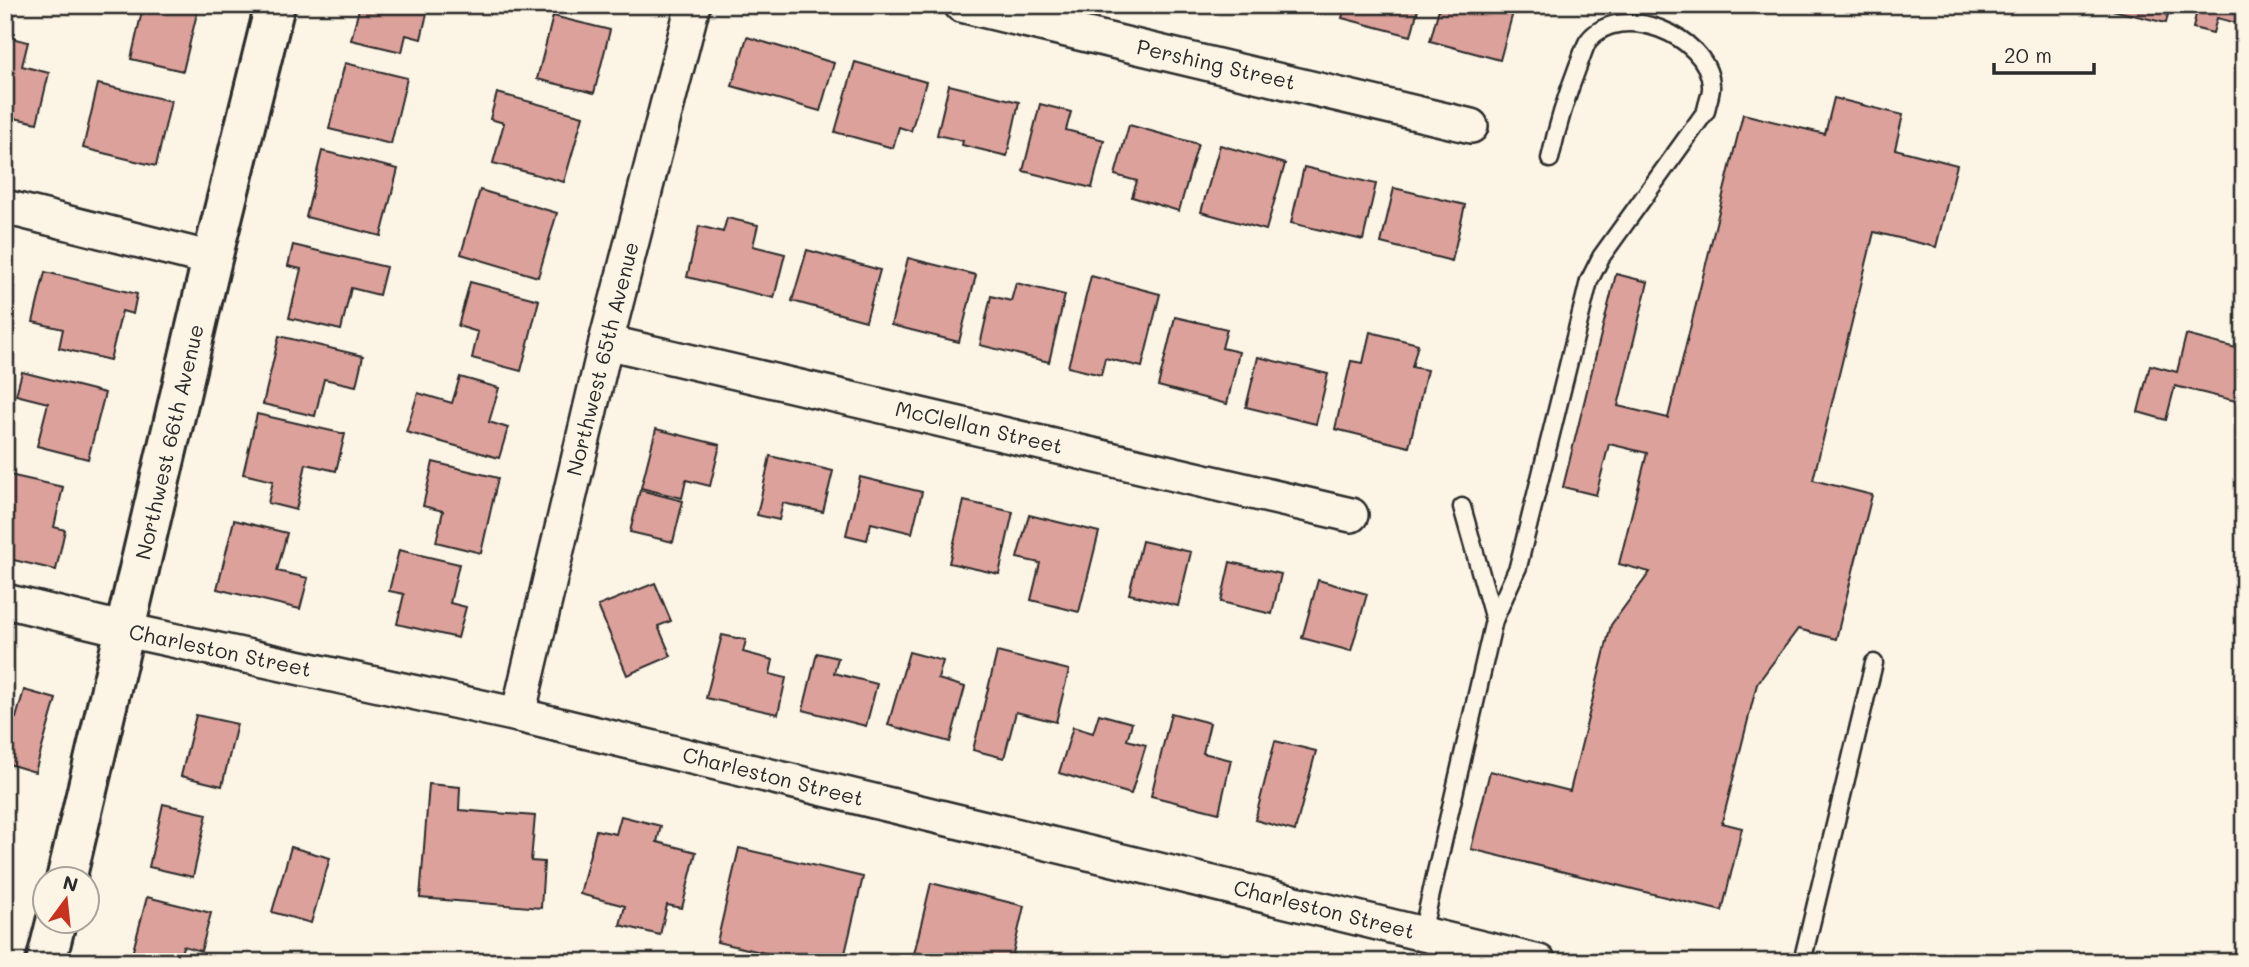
<svg xmlns="http://www.w3.org/2000/svg" width="2249" height="967" viewBox="0 0 2249 967" font-family="Mali,sans-serif">
  <rect width="100%" height="100%" fill="#fcf5e5"/>
  <filter id="ink" filterUnits="userSpaceOnUse"><feTurbulence type="fractalNoise" baseFrequency=".0143" numOctaves="2"/><feDisplacementMap in="SourceGraphic" scale="14" xChannelSelector="R" yChannelSelector="G"/><feConvolveMatrix kernelMatrix="1 2 1 2 8 2 1 2 1" color-interpolation-filters="sRGB"/></filter>
  <g filter="url(#ink)">
    <g fill="#dba19a" stroke="#2b2b2b" stroke-width="2">
      <path d="M118 5H199L183 71 131 59 142 11Z"/>
      <path d="M360 5H429L421 39 406 35 402 52 351 40Z"/>
      <path d="M1346 5H1419L1411 36 1342 18Z"/>
      <path d="M1440 5H1515L1500 60 1430 41Z"/>
      <path d="M2105 5H2170L2166 23 2104 8Z"/>
      <path d="M2198 5H2244V25L2217 18 2213 33 2193 28Z"/>
      <path d="M553 16 610 30 594 93 537 79Z"/>
      <path d="M7 37 28 42 22 66 49 73 37 123 5 116Z"/>
      <path d="M747 37 834 63 820 111 732 86Z"/>
      <path d="M855 62 926 82 911 131 899 127 893 148 835 132Z"/>
      <path d="M345 63 407 78 391 144 329 129Z"/>
      <path d="M98 84 171 101 156 166 83 148Z"/>
      <path d="M949 85 1019 102 1007 156 962 145 963 141 937 135Z"/>
      <path d="M497 93 583 116 564 182 493 163 504 123 490 119Z"/>
      <path d="M1834 98 1903 115 1895 149 1957 165 1936 247 1874 232 1813 480 1872 495 1836 639 1798 629 1757 684 1722 823 1742 828 1722 911 1471 849 1490 771 1570 791 1611 625 1650 572 1619 564 1647 453 1609 444 1596 495 1563 487 1616 274 1648 282 1618 406 1668 418 1743 114 1825 134Z"/>
      <path d="M1040 104 1071 112 1066 130 1104 140 1092 188 1023 171Z"/>
      <path d="M1129 125 1198 144 1179 211 1132 197 1137 181 1115 175Z"/>
      <path d="M1220 145 1285 164 1266 230 1201 212Z"/>
      <path d="M322 151 398 169 381 236 306 217Z"/>
      <path d="M1304 167 1376 184 1363 240 1291 223Z"/>
      <path d="M1394 188 1465 205 1452 261 1381 243Z"/>
      <path d="M480 190 557 213 538 277 461 254Z"/>
      <path d="M727 218 758 225 753 246 785 254 774 298 687 277 699 226 723 232Z"/>
      <path d="M293 245 386 267 379 295 351 288 341 330 289 318 301 269 288 266Z"/>
      <path d="M807 250 880 270 866 321 792 301Z"/>
      <path d="M908 258 976 275 959 342 891 325Z"/>
      <path d="M45 272 137 294 133 314 122 311 110 360 59 348 63 329 33 322Z"/>
      <path d="M1091 276 1160 294 1142 367 1105 358 1101 375 1068 367Z"/>
      <path d="M470 282 539 300 521 371 472 358 478 332 458 326Z"/>
      <path d="M1016 283 1065 295 1049 362 980 345 991 296 1011 301Z"/>
      <path d="M1175 317 1227 329 1222 348 1239 352 1227 404 1158 386Z"/>
      <path d="M1370 332 1418 344 1412 367 1427 370 1409 447 1335 429 1351 361 1363 363Z"/>
      <path d="M2186 335 2244 350V403L2175 386 2166 420 2138 412 2150 365 2177 372Z"/>
      <path d="M279 336 363 356 356 386 324 379 315 416 263 404Z"/>
      <path d="M1258 357 1328 374 1316 424 1246 407Z"/>
      <path d="M22 372 105 393 88 459 37 446 48 403 16 395Z"/>
      <path d="M460 377 499 388 489 422 508 428 499 458 406 432 418 393 452 403Z"/>
      <path d="M257 414 345 434 336 471 306 464 296 510 268 503 273 481 243 474Z"/>
      <path d="M656 429 720 445 710 486 686 480 682 498 641 488Z"/>
      <path d="M770 456 833 471 823 512 783 503 779 520 757 515Z"/>
      <path d="M433 462 498 478 481 553 436 542 443 511 423 506Z"/>
      <path d="M5 474 63 487 54 527 65 530 56 570 5 558Z"/>
      <path d="M860 477 922 492 912 533 871 523 867 540 846 535Z"/>
      <path d="M640 490 683 501 673 542 630 532Z"/>
      <path d="M964 501 1013 512 999 574 949 563Z"/>
      <path d="M1029 515 1099 532 1079 612 1031 600 1040 563 1017 558Z"/>
      <path d="M234 520 287 533 277 571 308 578 300 609 217 589Z"/>
      <path d="M1142 541 1191 552 1178 606 1129 594Z"/>
      <path d="M399 550 459 564 450 603 466 607 458 638 397 624 404 594 389 591Z"/>
      <path d="M1230 562 1281 574 1272 614 1221 602Z"/>
      <path d="M1318 580 1367 594 1351 651 1302 638Z"/>
      <path d="M655 583 671 621 658 626 671 656 627 675 598 606Z"/>
      <path d="M722 635 746 640 743 652 773 660 770 674 786 678 778 714 706 698Z"/>
      <path d="M909 652 943 661 938 679 965 687 950 742 888 725Z"/>
      <path d="M997 652 1069 670 1056 722 1016 712 1004 758 973 750Z"/>
      <path d="M817 653 838 658 834 673 877 684 866 726 803 710Z"/>
      <path d="M24 690 56 699 35 772 5 763V715L16 718Z"/>
      <path d="M1171 713 1210 723 1203 753 1231 760 1219 813 1151 796Z"/>
      <path d="M1099 714 1132 723 1127 740 1146 745 1131 794 1059 773 1073 727 1093 733Z"/>
      <path d="M196 715 237 724 222 786 181 776Z"/>
      <path d="M1275 741 1316 751 1295 831 1255 820Z"/>
      <path d="M429 784 460 787 459 810 535 816 531 861 544 862 541 908 420 898Z"/>
      <path d="M163 804 207 814 193 877 149 867Z"/>
      <path d="M621 816 661 826 657 842 696 852 682 908 667 905 660 935 620 925 625 906 580 894 596 830 616 834Z"/>
      <path d="M291 847 330 858 311 923 272 912Z"/>
      <path d="M739 848 863 877 843 962H804L717 942Z"/>
      <path d="M931 883 1024 906 1011 962H912Z"/>
      <path d="M147 897 211 913 201 951 183 946 179 962H130Z"/>
    </g>
    <g fill="none" stroke-linecap="round" stroke-linejoin="round">
      <g stroke="#2b2b2b" stroke-width="21">
        <g id="lane">
          <path d="M1462 507 1494 620"/>
          <path d="M1422 933 1494 620 1518 567 1589 281 1601 257 1706 111C1707 103 1712 93 1711 85 1708 35 1619 0 1588 41 1584 48 1581 59 1578 66 1566 97 1557 127 1550 159"/>
          <path d="M1802 962 1874 663"/>
        </g>
      </g>
      <g stroke="#2b2b2b" stroke-width="38">
        <g id="street">
          <path d="M961 5 1471 126"/>
          <path d="M5 207 212 259"/>
          <path d="M606 342 1351 515"/>
          <path d="M5 601 126 630 518 715 1539 962"/>
          <path d="M518 715 606 342 693 5"/>
        </g>
      </g>
      <g stroke="#2b2b2b" stroke-width="44">
        <g id="secondary">
          <path d="M66 880 212 259 275 5"/>
          <path d="M46 962 56 922"/>
        </g>
      </g>
      <use href="#lane" stroke="#fcf5e5" stroke-width="16"/>
      <use href="#street" stroke="#fcf5e5" stroke-width="33"/>
      <use href="#secondary" stroke="#fcf5e5" stroke-width="38"/>
    </g>
  </g>
  <g text-anchor="middle" stroke-width="7" stroke-linejoin="round" paint-order="stroke">
    <g font-size="21" fill="#2b2b2b" stroke="#fcf5e5">
      <text transform="translate(1216 65) rotate(13)" y="7">Pershing Street</text>
      <text transform="translate(603 359) rotate(-76)" y="7">Northwest 65th Avenue</text>
      <text transform="translate(979 428) rotate(13)" y="7">McClellan Street</text>
      <text transform="translate(170 442) rotate(-77)" y="7">Northwest 66th Avenue</text>
      <text transform="translate(220 651) rotate(12)" y="7">Charleston Street</text>
      <text transform="translate(773 777) rotate(14)" y="7">Charleston Street</text>
      <text transform="translate(1324 910) rotate(14)" y="7">Charleston Street</text>
    </g>
  </g>
  <rect width="2249" height="967" fill="none" stroke="#fcf5e5" stroke-width="28"/>
  <rect x="14" y="14" width="2221" height="939" fill="none" stroke="#2b2b2b" stroke-width="2.5" filter="url(#ink)"/>
  <g transform="translate(66 900) rotate(15)"><circle r="33" fill="#fcf5e5" stroke="#a8a49b" stroke-width="2"/>
  <path d="M0-5L12 26L0 18L-12 26Z" fill="#c8321e"/>
  <text y="-10" font-size="19" font-weight="bold" text-anchor="middle" fill="#2b2b2b">N</text>
  </g>
  <path d="M1994 63v10h100v-10" fill="none" stroke="#2b2b2b" stroke-width="3.5"/>
  <text x="2004" y="63" font-size="21" fill="#2b2b2b" stroke="#fcf5e5" stroke-width="5" paint-order="stroke">20 m</text>
</svg>
